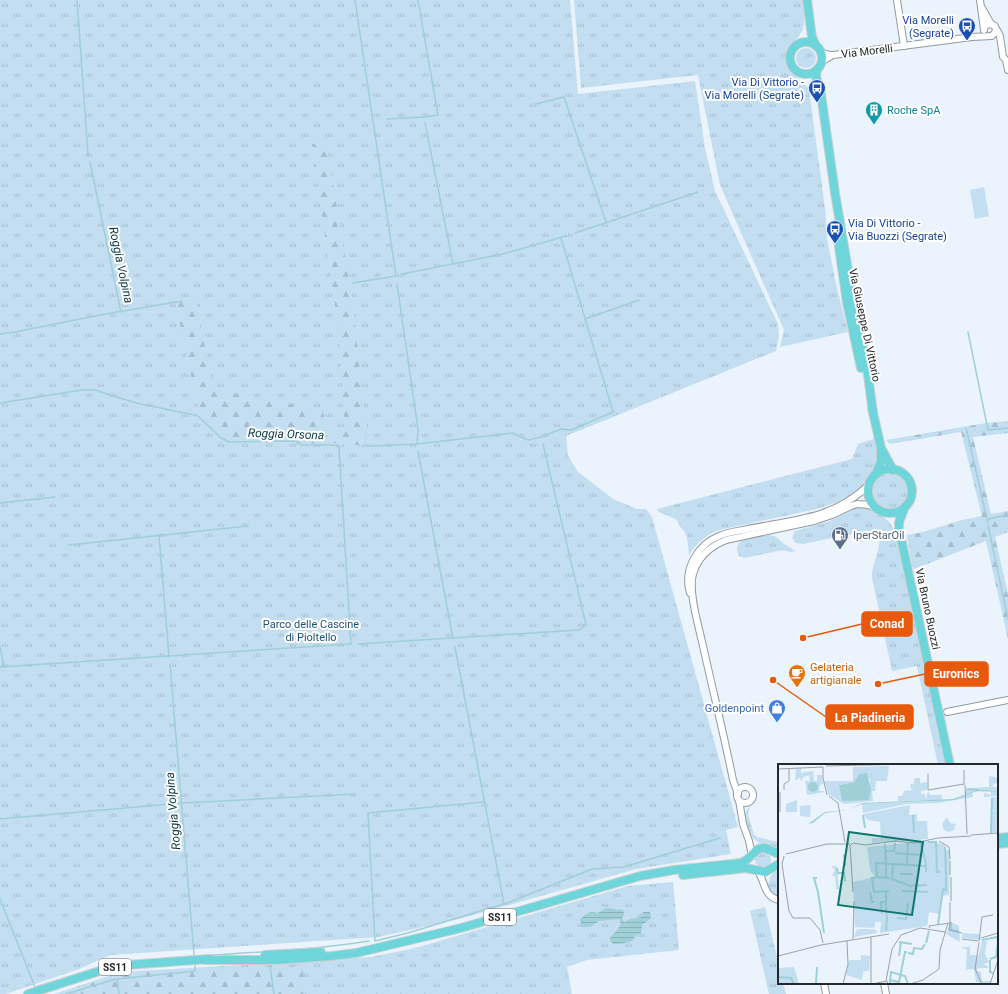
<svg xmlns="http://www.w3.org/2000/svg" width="1008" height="994" viewBox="0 0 1008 994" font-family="Roboto,sans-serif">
  <defs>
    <pattern id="grass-tufts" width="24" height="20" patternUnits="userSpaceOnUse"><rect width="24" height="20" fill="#c3ddf1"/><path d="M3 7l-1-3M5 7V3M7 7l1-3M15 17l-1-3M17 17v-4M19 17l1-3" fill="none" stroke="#a7becf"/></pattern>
    <pattern id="forest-firs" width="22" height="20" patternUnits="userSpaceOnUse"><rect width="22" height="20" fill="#c3ddf1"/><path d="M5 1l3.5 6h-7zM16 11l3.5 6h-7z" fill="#a7becf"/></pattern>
    <pattern id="water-rules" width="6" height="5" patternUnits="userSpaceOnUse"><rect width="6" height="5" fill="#9fcfd7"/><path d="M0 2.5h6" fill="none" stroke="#89b2b9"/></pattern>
  </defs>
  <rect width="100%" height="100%" fill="#ebf4fc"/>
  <g fill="url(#grass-tufts)">
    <path d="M0 0H570L578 94 695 81 705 148 715 191 778 324 779 336 776 351 566 436 568 455 577 471 613 499 637 509H646L652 517 738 827 726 830 731 854 636 869 459 919 379 937 110 955 79 969 6 994H0Z"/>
    <path d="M574 0H802C803 9 806 19 803 28 799 43 778 48 789 68 793 77 805 81 809 90L825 208 827 239 836 284 848 332 780 347 784 330 720 185 698 75 581 88Z"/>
    <circle cx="806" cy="58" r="10"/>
    <path d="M876 438C882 482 853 498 817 509L719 530C705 535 697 543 689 555L687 536 684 531 681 528 676 519 659 512 657 509 852 459 858 444Z"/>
    <circle cx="890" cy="491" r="20"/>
    <path d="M858 507C869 507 887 517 892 526 894 529 895 533 896 536L945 765H938L917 666 892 671 872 578C871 564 881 552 879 538L872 532 866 531 803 544 796 543 792 538 795 531 830 521 851 509Z"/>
    <path d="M769 535 775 536 784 544 796 551 790 552 783 550 744 558 739 556C736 550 736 545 742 540Z"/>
    <path d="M750 807 748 814 754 835 757 837 779 842V851L769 845 759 843 753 838 746 826 744 816 747 809Z"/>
    <circle cx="763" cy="860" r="8"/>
    <path d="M779 869V897L772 894 768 885 771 875Z"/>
    <path d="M673 882 679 950 587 960 567 967 572 994H54L121 972 371 957 415 948 628 886Z"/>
    <path d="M765 907 779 965V983H783L786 994H769L750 911Z"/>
  </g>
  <g fill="url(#forest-firs)">
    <path d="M326 142 352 298 367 432 362 446 344 443 340 446 337 443 299 444 296 440 231 442 225 440 200 417 175 302 196 300 213 389 323 410 326 428 334 432 345 431 339 334 312 144Z"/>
    <path d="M1008 421V433L973 437 991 514 1008 511V532L995 537 1008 594V639L986 541 914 569 912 566 907 535 923 532 962 520 982 516 961 432 890 444 886 440 986 423Z"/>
    <path d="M303 966 305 994H60L118 974 166 970Z"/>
  </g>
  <path fill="#c3ddf1" d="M984 187 989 216 975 219 970 190Z"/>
  <path fill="url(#water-rules)" d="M606 908 623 910 624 914 622 919 625 922 630 919 642 917 643 912H650L651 918 642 925 641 932 640 934 636 935 632 941 621 944H613L610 940V938L621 925 619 919 599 921 590 927H582L580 920C586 913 589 911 598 913Z"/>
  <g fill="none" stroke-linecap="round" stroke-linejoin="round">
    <g stroke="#9fcfd7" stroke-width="1.5">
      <path d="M77 0 88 155"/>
      <path d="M355 0 396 276"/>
      <path d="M418 0 438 115 424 117"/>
      <path d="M536 104 564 97 606 222"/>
      <path d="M387 119 424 117"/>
      <path d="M425 123 453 264"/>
      <path d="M90 162 121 312"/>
      <path d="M575 233 698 192"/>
      <path d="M402 274 503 254 566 236"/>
      <path d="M353 283 396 276"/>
      <path d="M397 284 418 429 417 444"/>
      <path d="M585 319 639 300"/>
      <path d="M968 332 988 430 1008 428"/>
      <path d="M0 334 15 332 100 315 182 301"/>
      <path d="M0 403 82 390H95L136 403 194 415 198 416 221 438 229 442 295 441 302 445H336L339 448 351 644"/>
      <path d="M966 428 987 519"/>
      <path d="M541 437 561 429 571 430 613 412 561 238"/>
      <path d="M368 446 417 444 512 433 528 440 541 437"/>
      <path d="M418 451 453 639"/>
      <path d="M0 503 55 497"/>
      <path d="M987 522 988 519 1008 515"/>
      <path d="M988 525 1008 619"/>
      <path d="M159 536 169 656"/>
      <path d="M69 545 248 526"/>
      <path d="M358 644 579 630 586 625 543 444"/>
      <path d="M0 647 4 667"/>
      <path d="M455 647 504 904"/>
      <path d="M170 664 194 955"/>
      <path d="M0 667 351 644"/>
      <path d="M484 802 368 813 375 941 408 933 510 902 592 869 624 867 720 838"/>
      <path d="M0 819 182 803 355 794"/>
      <path d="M0 899 35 987 113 963 123 962"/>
      <path d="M143 960C218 953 295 953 369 941"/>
      <path d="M270 966 274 994"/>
      <path d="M66 994 116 979"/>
      <path d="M119 994 117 979 195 971V965"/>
    </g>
    <g stroke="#919aa0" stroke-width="8">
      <g id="minor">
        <path d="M897 0 904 46"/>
        <path d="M980 0 984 30"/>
        <path d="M982 8 991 24"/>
        <path d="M997 30 1000 36 1003 57 1006 60 1008 70"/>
        <path d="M820 51 825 54 831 55"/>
        <path d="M821 62 833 55 972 37 992 36 996 31 995 26 991 24 986 25 984 29"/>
        <path d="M690 593C683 570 697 545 719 536 728 532 739 531 748 529 772 524 797 521 820 514 839 508 855 498 869 485"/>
        <path d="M947 712 1008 700"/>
        <circle cx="745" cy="795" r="8"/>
        <path d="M738 794 733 780C724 735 713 691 703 646 699 627 688 592 693 574 698 557 711 546 726 540L814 521 832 515 851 506 857 504 869 505 876 508"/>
        <path d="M739 800 743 824 749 841 752 856"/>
        <path d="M758 871C765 882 764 897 779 900"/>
        <path d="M824 983 826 994"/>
        <path d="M884 983 886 994"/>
      </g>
    </g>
    <g stroke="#cfd0d0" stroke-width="10">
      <g id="major">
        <path d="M807 0 812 37 816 46"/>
        <circle cx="806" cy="58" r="16"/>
        <path d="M817 69 816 77 821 94 835 193 849 276 868 375 873 413"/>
        <path d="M838 240 847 303 861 368"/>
        <path d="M872 408 881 448 893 470"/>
        <circle cx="890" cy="491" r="22"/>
        <path d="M876 474 881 461V449"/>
        <path d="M904 509 899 522V529L950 765"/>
        <path d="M997 838 1008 837"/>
        <path d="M997 844 1008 843"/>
        <path d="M683 875 746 868 765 872 779 864"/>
        <path d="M265 955 321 952"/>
        <path d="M205 960H276L332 956 356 953 461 928 640 876 674 870 741 863C752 859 754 847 764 848 769 849 774 852 779 854"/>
        <path d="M28 994 109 968 127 965 210 959"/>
      </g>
    </g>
    <use href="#minor" stroke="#fff" stroke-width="6"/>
    <use href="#major" stroke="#6ed6da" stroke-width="8"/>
  </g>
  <defs>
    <g id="bus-pin" transform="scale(0.9)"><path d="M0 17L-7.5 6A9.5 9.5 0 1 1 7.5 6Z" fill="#1a4fb4" stroke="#fff"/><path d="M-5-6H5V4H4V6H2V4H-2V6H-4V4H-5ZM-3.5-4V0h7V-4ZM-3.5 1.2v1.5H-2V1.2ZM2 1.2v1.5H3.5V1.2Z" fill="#fff"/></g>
    <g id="building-pin" transform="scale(0.9)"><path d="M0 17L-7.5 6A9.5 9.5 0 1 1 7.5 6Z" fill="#0f9aa8" stroke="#fff"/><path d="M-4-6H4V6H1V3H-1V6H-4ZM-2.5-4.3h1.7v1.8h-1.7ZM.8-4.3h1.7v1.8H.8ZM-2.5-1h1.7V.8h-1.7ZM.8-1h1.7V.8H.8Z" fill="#fff"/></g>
    <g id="fuel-pin" transform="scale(0.9)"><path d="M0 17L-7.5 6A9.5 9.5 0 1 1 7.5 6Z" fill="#5c6f8a" stroke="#fff"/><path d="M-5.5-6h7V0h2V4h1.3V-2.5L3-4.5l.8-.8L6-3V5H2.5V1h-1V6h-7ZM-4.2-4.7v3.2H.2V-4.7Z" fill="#fff"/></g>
    <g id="cafe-pin" transform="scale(0.9)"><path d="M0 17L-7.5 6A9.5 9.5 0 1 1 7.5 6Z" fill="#e8710a" stroke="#fff"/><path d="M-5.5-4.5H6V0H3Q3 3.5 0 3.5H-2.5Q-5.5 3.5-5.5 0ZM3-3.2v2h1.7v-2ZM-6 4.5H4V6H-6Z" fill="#fff"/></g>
    <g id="shop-pin" transform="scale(0.9)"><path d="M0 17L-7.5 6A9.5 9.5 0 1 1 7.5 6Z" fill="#3f7fe0" stroke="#fff"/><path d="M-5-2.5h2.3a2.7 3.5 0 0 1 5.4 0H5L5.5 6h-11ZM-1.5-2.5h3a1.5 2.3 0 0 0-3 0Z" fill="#fff"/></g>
  </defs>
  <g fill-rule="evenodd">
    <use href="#bus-pin" x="967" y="26"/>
    <use href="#bus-pin" x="817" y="88"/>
    <use href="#building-pin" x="874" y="110"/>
    <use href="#bus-pin" x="835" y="229"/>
    <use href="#fuel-pin" x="840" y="535"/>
    <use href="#cafe-pin" x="797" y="673"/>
    <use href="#shop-pin" x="777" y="708"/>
  </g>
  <g text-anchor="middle" stroke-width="4" stroke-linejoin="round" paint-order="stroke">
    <g fill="#fff" stroke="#66686b" stroke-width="1">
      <rect x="484" y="909" width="32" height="16" rx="3"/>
      <rect x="99" y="959" width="32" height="16" rx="3"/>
    </g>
    <g font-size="10" font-weight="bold" fill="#24282b">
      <text x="500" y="921">SS11</text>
      <text x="115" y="971">SS11</text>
    </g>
    <g font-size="11" fill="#164399" stroke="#fff" text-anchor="end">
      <text x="954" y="24">Via Morelli<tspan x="954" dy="13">(Segrate)</tspan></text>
      <text x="804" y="86">Via Di Vittorio -<tspan x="804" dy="13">Via Morelli (Segrate)</tspan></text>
      <text x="848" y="227" text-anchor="start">Via Di Vittorio -<tspan x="848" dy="13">Via Buozzi (Segrate)</tspan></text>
    </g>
    <g font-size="11" fill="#24282b" stroke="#fff">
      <text transform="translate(867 51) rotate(-7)" y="4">Via Morelli</text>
      <text transform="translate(865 325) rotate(78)" y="4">Via Giuseppe Di Vittorio</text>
      <text transform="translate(928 609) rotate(78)" y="4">Via Bruno Buozzi</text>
    </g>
    <g font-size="11" fill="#0d838f" stroke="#fff" text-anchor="start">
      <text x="887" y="114">Roche SpA</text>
    </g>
    <g font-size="11" fill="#4e5e75" stroke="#fff" text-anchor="start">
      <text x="853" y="539">IperStarOil</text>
    </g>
    <g font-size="11" fill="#1d5275" stroke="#fff">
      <text x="311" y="628">Parco delle Cascine<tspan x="311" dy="13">di Pioltello</tspan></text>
    </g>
    <g font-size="11" fill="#c56008" stroke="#fff" text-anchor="start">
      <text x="810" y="671">Gelateria<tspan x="810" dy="13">artigianale</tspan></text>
    </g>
    <g font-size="11" fill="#366cbe" stroke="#fff" text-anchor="end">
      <text x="764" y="712">Goldenpoint</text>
    </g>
    <g font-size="12" font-style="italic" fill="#07363d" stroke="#fff">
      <text transform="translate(121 265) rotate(78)" y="4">Roggia Volpina</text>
      <text transform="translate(286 434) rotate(2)" y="4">Roggia Orsona</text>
      <text transform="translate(173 811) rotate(-95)" y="4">Roggia Volpina</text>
    </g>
  </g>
  <g transform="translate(778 764)">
    <rect width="220" height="220" fill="#ebf4fc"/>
    <path d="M23 4V9L35 7 36 17H32L31 11 24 14V17L21 14 17 17 18 5ZM211 12 220 14V19L215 20V23H220V32L206 33V29L213 31V27L208 26 187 30V25L192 24 211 23ZM150 27 152 31H164V36H178L194 28 195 33 160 39 128 40 85 49 84 40 157 37 148 36ZM214 33H220V68L213 69V49L216 47 213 44ZM33 41 32 53 22 52V42ZM132 41 131 51 139 50V57H149L150 75 94 79V74H103L102 58 90 56 85 50ZM169 53 172 59 178 60 176 66 171 68 166 66 164 60ZM149 77 166 80 168 86H172L171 131 163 132 161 150 151 148 149 162 102 169 103 158H97V163L94 164 77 163 75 118 97 113 92 106 89 83ZM173 158 181 162 182 178 168 170ZM79 165H94L98 166 99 169 76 173ZM184 169 202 170 203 176 184 174ZM204 177H209L207 190 211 198 206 200 211 204H200L199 207 203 208 204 217H213L212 220 198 218 196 205 183 206 188 205 189 186 183 183H192V191H200L199 197ZM83 191 92 192 91 207H85L84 216 68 211 71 196H83ZM16 203 21 220H0V204Z" fill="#c3ddf1"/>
    <path d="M111 2 109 17H98L97 27H94L95 37 66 40 50 30 46 17H75V3ZM81 10 89 11 92 16 91 34 64 37 61 21 76 18ZM39 11H44L45 20 42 21 41 27H46V22V28L29 31 27 17H39ZM133 58H142L143 77H122ZM53 102H59L61 125H58L57 112H54L57 106ZM139 146 147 147 146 152 150 153 149 162H137Z" fill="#c3ddf1" fill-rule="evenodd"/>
    <path d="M71.5 204a5.5 5.5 0 1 1 11 0a5.5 5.5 0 1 1-11 0Z" fill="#c3ddf1"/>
    <path d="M137 14H142V19L149 18V26L143 27V30H147L148 36 120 37V32H124L126 27 135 26 133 25 132 19 135 21ZM19 36V48H8V40Z" fill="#c3ddf1"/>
    <path d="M89 9 93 25 91 36 64 37 61 21 76 18 81 10ZM30 23a5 5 0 1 1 10 0a5 5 0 1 1-10 0ZM199 26H208L220 28 198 27 177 36 84 40 70 46 47 49 35 59 30 60 19 61 0 56 19 61 30 60 47 48 70 46 84 39 175 35Z" fill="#9fcfd7"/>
    <path fill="none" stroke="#9fcfd7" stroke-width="2" d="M189 25 201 26M85 51 87 64M135 51 136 69M213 69 214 34M142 78 148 99V108M150 78H158L159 108H162M107 80 108 99M167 83 168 112M107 87H116L117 79M117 89 144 91M66 90 67 102M108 100V114M129 100 130 79M147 102 115 100 114 115 132 122 149 121M59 104 60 109H66L67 117M122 110H135M99 113 98 99 115 100M100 113 112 114M39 114H36L40 128 46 169M165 125 168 126V113M124 127 150 128M92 128 94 138H96M96 128 94 114 99 113M96 128 108 127M104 150 103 138H107M119 154 128 155 130 139M173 158V166L180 167M160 160 165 125M108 167 109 153 108 148V127H111M204 176 219 173 220 177M121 178 134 180M148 179 151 167M130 189 135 190 136 184 144 185 147 180M121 192 123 178M212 195 218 193 220 178M212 196V208L215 209M0 213 13 214 16 220M111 216 121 218 127 188H129M38 219 39 203M112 219 113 208 127 212 130 220"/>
    <path fill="none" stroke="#9ba2a8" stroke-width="1" d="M48 2 131 0M45 3V14L49 31M0 5 45 3M186 6V21M150 10V26M187 21 189 70M6 26V20L11 17V5M150 26 186 20M51 32 60 39 67 78M2 48V28M193 71 220 69M117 77 136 79 160 74 193 72M161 77 171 83 172 95M72 81 75 128M72 82 75 79 87 81 118 77M8 90 49 80H72M6 92 4 100 11 147 15 154H32M172 111V97M173 137V113M32 154 42 166 45 179M172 159 171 166 184 169M152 164 151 162 172 159V138M93 173V219M203 174 220 169M75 175 76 137M184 175 200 177M201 177 204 153 215 151M201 178 197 205 204 220M0 192 43 181 111 170M161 205 162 186 170 159M108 217 114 185 123 171 142 164 167 168M65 220 70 200 69 177M94 220 109 217 110 220M132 220 145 216 161 205M212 220 220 196"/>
    <path fill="#0f766e" fill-opacity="0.15" stroke="#0f766e" stroke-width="2" d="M71 68 145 78 134 151 60 141Z"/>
    <rect width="220" height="220" fill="none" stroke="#24282b" stroke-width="2"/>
  </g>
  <path fill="none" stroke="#e8590c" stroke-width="1.5" d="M803 638L862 624M878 684L925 674M773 680L826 717"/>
  <g fill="#e8590c" stroke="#fff" stroke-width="1.5">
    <circle cx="803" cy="638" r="4"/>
    <circle cx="878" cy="684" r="4"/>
    <circle cx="773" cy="680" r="4"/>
  </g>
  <g fill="#e8590c" stroke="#e8590c" stroke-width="1.5">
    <rect x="862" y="612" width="50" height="24" rx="4"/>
    <rect x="925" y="662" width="63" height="24" rx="4"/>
    <rect x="826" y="705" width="87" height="24" rx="4"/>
  </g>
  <g font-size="12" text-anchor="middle" font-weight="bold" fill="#fff">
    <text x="887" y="628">Conad</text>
    <text x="956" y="678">Euronics</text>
    <text x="870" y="722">La Piadineria</text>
  </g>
</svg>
